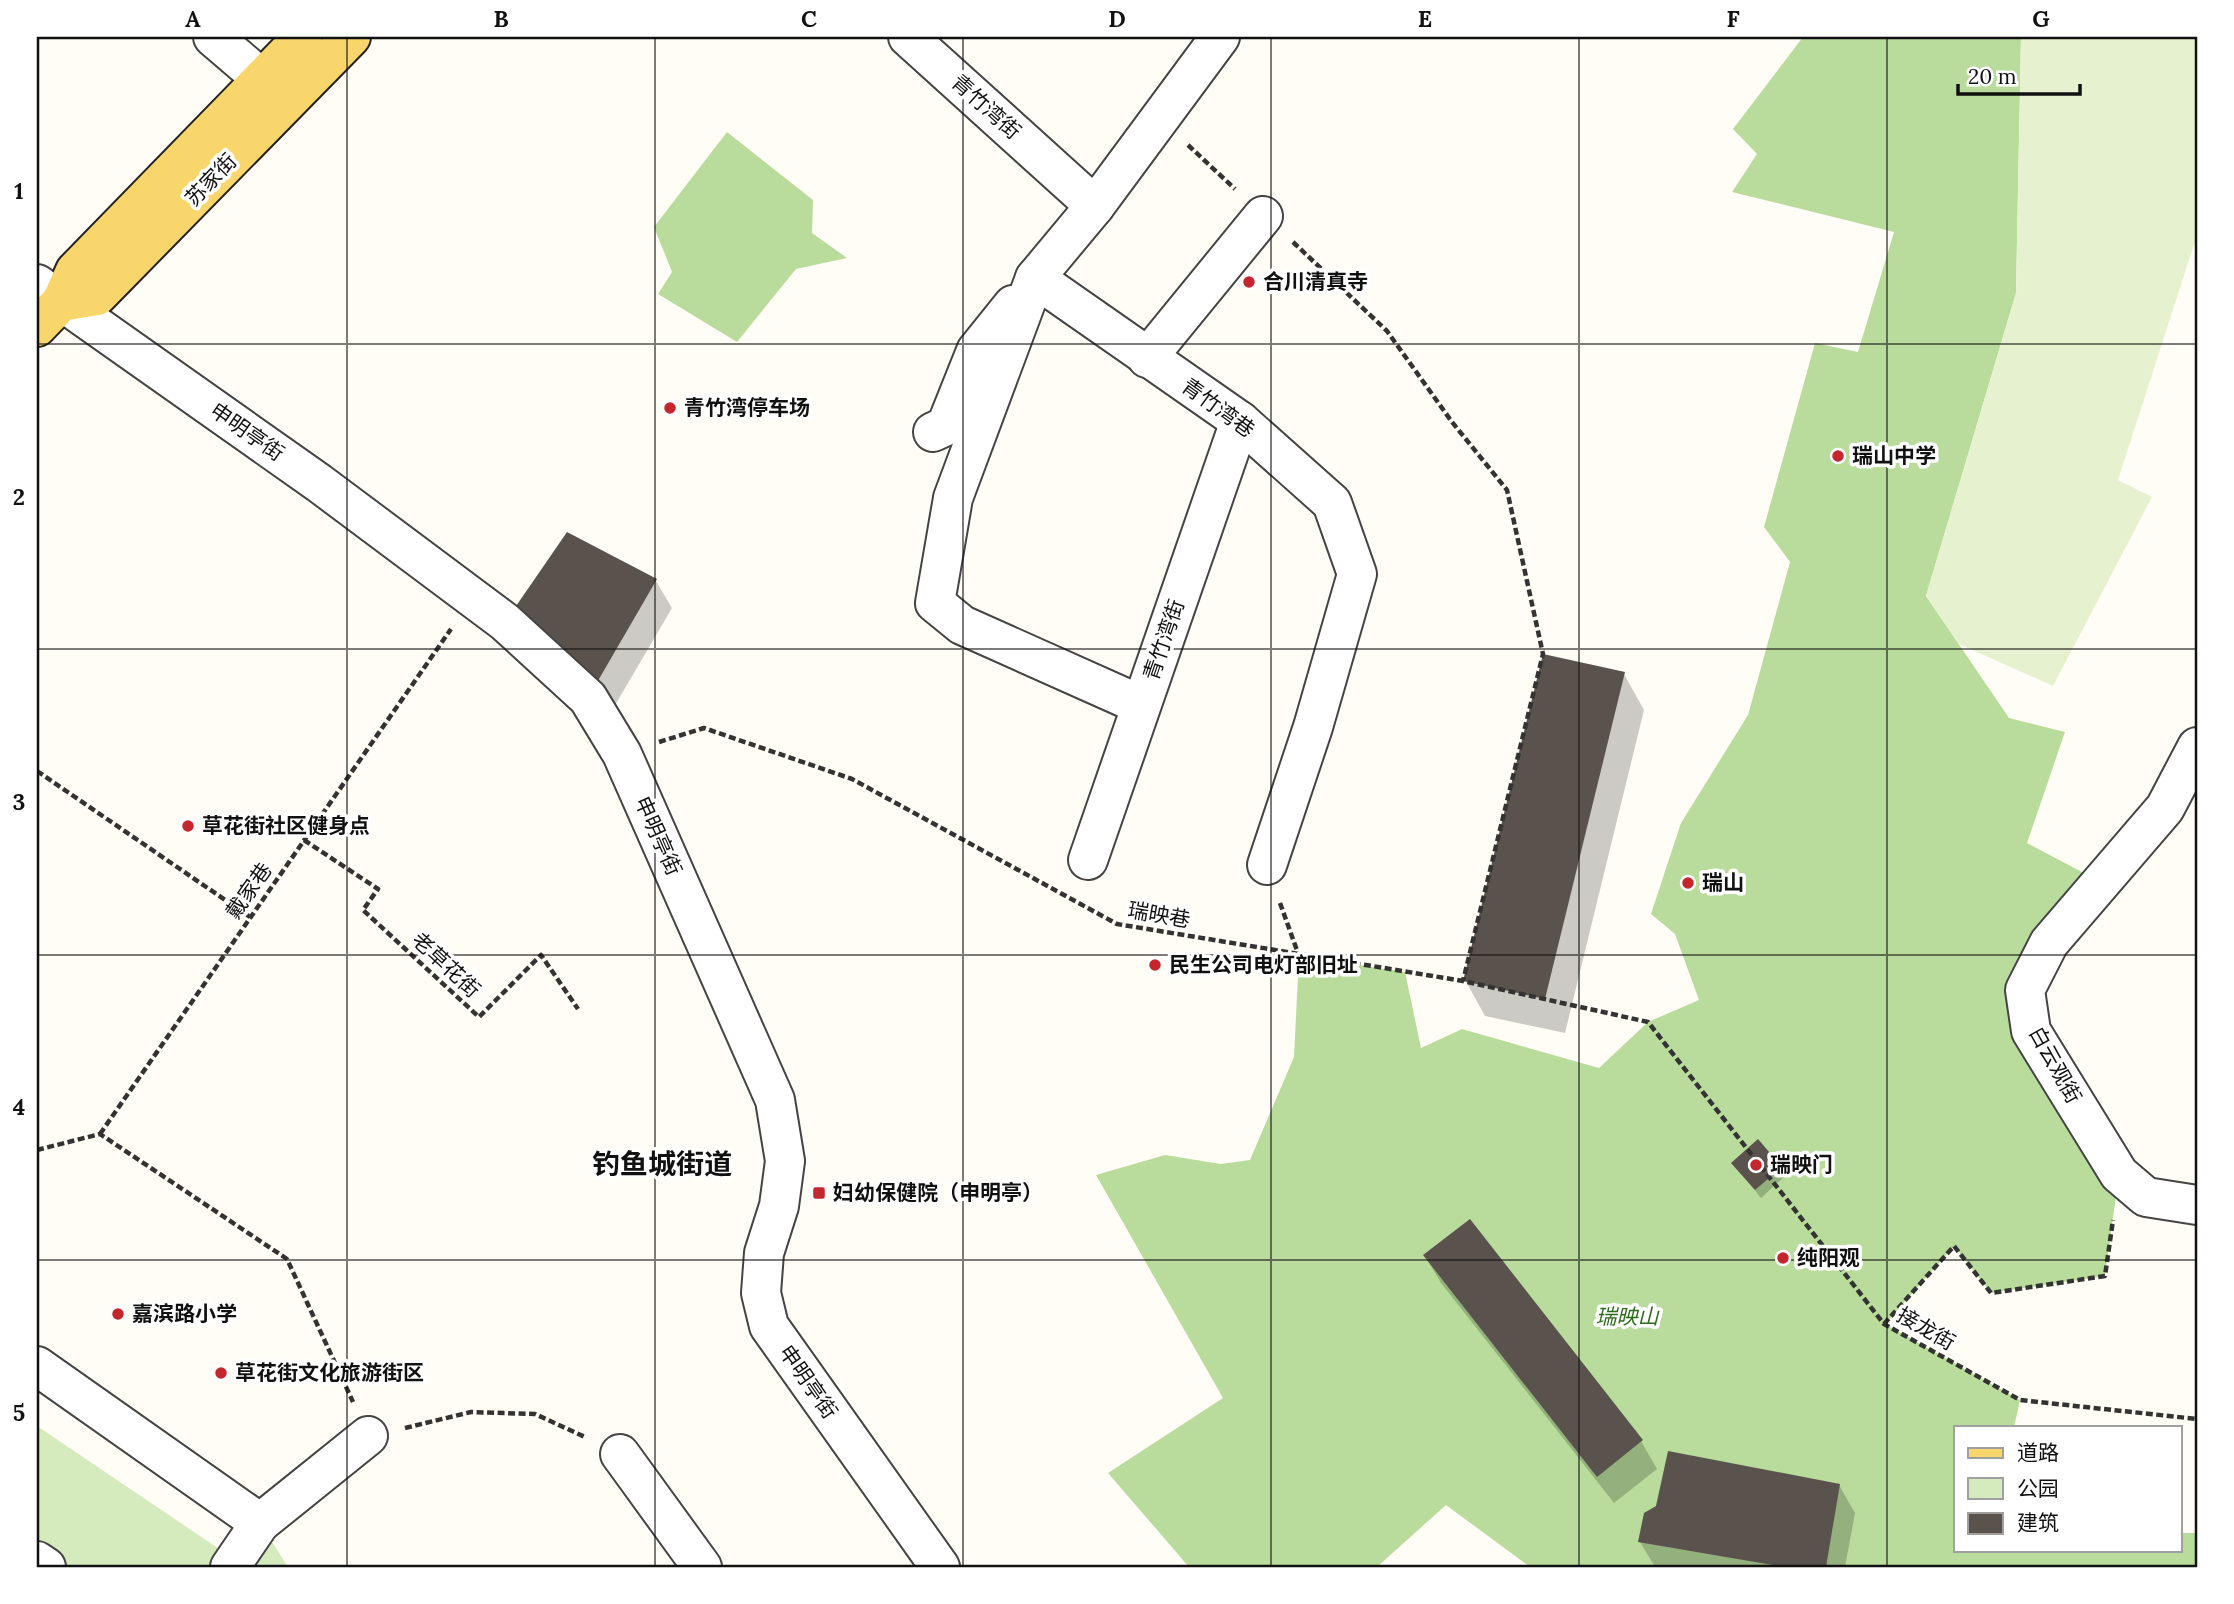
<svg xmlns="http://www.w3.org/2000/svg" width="2234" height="1604" viewBox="0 0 2234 1604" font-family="Lora,'Noto Sans SC',serif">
  <rect width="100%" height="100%" fill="#fffdf5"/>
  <path fill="#d5ebbd" d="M37 1426 234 1559 260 1523 288 1567H37Z"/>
  <g fill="#b9dc9c">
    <path d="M1803 37H2021L2016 293 1926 596 2009 718 2065 732 2027 843 2103 883 2025 990 2119 1174 2105 1276 1991 1293 1954 1246 1885 1324 2020 1400 2014 1427H1956V1550H2180V1533H2197V1567H1530L1446 1505 1377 1567H1189L1108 1473 1223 1398 1096 1175 1165 1155 1221 1164 1250 1160 1294 1057 1299 956 1405 972 1421 1048 1462 1029 1599 1068 1648 1022 1699 1000 1675 934 1651 914 1681 823 1748 715 1790 562 1764 527 1815 343 1858 352 1894 232 1732 192 1757 154 1733 129Z"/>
    <path d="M727 132 813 200 812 233 847 258 796 269 737 342 658 294 672 272 654 227Z"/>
  </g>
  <path fill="#e6f2cf" d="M2021 37H2197V235L2118 480 2152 497 2053 686 1959 644 1926 596 2016 293Z"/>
  <g fill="#0003">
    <path d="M568 534 656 581 672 608 604 724Z"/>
    <path d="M1624 674 1644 710 1565 1033 1485 1016 1465 980Z"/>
    <path d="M1733 1163 1780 1168 1785 1176 1761 1198Z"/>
    <path d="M1469 1222 1641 1441 1657 1469 1614 1503 1441 1283 1425 1256Z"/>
    <path d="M1839 1485 1855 1513 1845 1567H1655L1640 1542Z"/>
  </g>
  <g fill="#5a524d">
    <path d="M567 532 657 579 588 698 505 622Z"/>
    <path d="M1543 654 1625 672 1545 999 1463 981Z"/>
    <path d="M1758 1139 1782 1167 1755 1190 1731 1163Z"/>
    <path d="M1470 1219 1643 1440 1597 1477 1423 1255Z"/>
    <path d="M1668 1451 1840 1484 1826 1567H1784L1638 1542 1644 1513 1656 1506Z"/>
  </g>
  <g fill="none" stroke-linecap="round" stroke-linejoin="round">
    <g stroke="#444" stroke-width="42">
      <g id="minor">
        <path d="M213 37 262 79"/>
        <path d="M908 37 1095 206"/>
        <path d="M1220 37 1095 206 1035 278 1240 421 1332 503 1357 574 1313 727 1267 865"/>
        <path d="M1035 278 953 498 935 603 962 625 1141 705"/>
        <path d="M37 284 319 483 505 622 588 698 622 754 775 1100 785 1161 779 1206 764 1253 761 1293 769 1326 940 1567"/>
        <path d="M1147 358 1263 216"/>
        <path d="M933 432 946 426 976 351 1013 305"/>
        <path d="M2197 747 2165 808 2049 943 2025 990 2031 1031 2119 1174 2146 1197 2197 1205"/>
        <path d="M1088 860 1240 421"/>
        <path d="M37 1366 260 1523"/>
        <path d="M620 1454 702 1567"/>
        <path d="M37 1561 46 1567"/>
        <path d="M230 1567 260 1523 368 1436"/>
      </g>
    </g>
    <g stroke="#222" stroke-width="42">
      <g id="major">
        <path d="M61 302 97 296 351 37"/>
        <path d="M37 327 61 302 75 271 303 37"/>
      </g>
    </g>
    <g stroke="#333" stroke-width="4.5" stroke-dasharray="7 3.5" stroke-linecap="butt">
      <path d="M1188 145 1235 189"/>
      <path d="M1293 242 1387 331 1452 422 1507 490 1543 654 1463 981"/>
      <path d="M659 742 704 728 852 779 1117 924 1463 981 1648 1022 1884 1324 2020 1400 2197 1419"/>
      <path d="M37 771 250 917"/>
      <path d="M304 840 378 889 363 910 479 1017 541 955 578 1009"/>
      <path d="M1280 903 1299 956"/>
      <path d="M100 1134 451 629"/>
      <path d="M37 1150 100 1134 287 1259 353 1402"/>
      <path d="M1884 1324 1954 1246 1991 1293 2105 1276 2113 1220"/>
      <path d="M405 1428 471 1412 535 1414 585 1437"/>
    </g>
    <use href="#minor" stroke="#fff" stroke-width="38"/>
    <use href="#major" stroke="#f9d66b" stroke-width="38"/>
  </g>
  <path fill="none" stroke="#111" stroke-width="2" stroke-opacity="0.55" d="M347 37V1567M655 37V1567M963 37V1567M1271 37V1567M1579 37V1567M1887 37V1567M37 344H2197M37 649H2197M37 955H2197M37 1260H2197"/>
  <g fill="#c4262e" stroke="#fff" stroke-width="2.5">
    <circle cx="1249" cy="282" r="7"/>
    <circle cx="670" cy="408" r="7"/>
    <circle cx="1838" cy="456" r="7"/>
    <circle cx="188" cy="826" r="7"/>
    <circle cx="1688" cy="883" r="7"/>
    <circle cx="1155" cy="965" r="7"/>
    <circle cx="1756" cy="1165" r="7"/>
    <rect x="812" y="1186" width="14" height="14" rx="3.5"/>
    <circle cx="1783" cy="1258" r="7"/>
    <circle cx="118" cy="1314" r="7"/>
    <circle cx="221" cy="1373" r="7"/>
  </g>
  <g text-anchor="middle" stroke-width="7" stroke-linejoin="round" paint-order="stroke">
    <g font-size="21" fill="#111" stroke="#fff">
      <text transform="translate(986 107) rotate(42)" y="7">青竹湾街</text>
      <text transform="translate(211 180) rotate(-46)" y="7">苏家街</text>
      <text transform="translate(1218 408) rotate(36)" y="7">青竹湾巷</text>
      <text transform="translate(247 432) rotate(35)" y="7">申明亭街</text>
      <text transform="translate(1164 640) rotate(-71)" y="7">青竹湾街</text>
      <text transform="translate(658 836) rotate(66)" y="7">申明亭街</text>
      <text transform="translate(249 891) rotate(-55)" y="7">戴家巷</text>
      <text transform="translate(1159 915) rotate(10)" y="7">瑞映巷</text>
      <text transform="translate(446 965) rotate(43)" y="7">老草花街</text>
      <text transform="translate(2055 1065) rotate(61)" y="7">白云观街</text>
      <text transform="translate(1926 1329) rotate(30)" y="7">接龙街</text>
      <text transform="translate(808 1382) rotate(55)" y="7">申明亭街</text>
    </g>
    <g font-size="21" font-weight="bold" fill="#111" stroke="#fff" text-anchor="start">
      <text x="1263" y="289">合川清真寺</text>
      <text x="684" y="415">青竹湾停车场</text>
      <text x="1852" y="463">瑞山中学</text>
      <text x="202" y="833">草花街社区健身点</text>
      <text x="1702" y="890">瑞山</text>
      <text x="1169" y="972">民生公司电灯部旧址</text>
      <text x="1770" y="1172">瑞映门</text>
      <text x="833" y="1200">妇幼保健院（申明亭）</text>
      <text x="1797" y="1265">纯阳观</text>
      <text x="132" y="1321">嘉滨路小学</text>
      <text x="235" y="1380">草花街文化旅游街区</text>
    </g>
    <g font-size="21" font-style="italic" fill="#2f6b1f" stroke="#fff">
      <text x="1627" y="1324">瑞映山</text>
    </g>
    <g font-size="28" font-weight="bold" fill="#111" stroke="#fff">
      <text x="662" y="1174">钓鱼城街道</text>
    </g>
  </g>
  <rect width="2234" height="1604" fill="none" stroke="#ffffff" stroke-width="77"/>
  <rect x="1954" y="1426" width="228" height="126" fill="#ffffff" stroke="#a0a0a0" stroke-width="2"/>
  <rect x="1968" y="1448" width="35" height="10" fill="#f9d66b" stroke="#a0a0a0" stroke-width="2"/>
  <text x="2017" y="1460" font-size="21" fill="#111111">道路</text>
  <rect x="1968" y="1478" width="35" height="21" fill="#d5ebbd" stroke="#a0a0a0" stroke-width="2"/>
  <text x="2017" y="1496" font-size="21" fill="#111111">公园</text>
  <rect x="1968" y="1513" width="35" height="21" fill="#5a524d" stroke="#a0a0a0" stroke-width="2"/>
  <text x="2017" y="1530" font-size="21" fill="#111111">建筑</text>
  <path d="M1958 84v10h122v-10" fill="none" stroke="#111111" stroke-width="3.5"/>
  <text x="1968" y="84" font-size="21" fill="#111111" stroke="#ffffff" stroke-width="5" paint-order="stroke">20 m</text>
  <rect x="38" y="38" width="2158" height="1528" fill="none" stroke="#111" stroke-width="2.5"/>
  <g font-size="23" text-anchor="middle" font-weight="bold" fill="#111">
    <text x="193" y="27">A</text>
    <text x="501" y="27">B</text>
    <text x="809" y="27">C</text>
    <text x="1117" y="27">D</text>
    <text x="1425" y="27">E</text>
    <text x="1733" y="27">F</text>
    <text x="2041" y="27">G</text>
    <text x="19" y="199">1</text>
    <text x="19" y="505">2</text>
    <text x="19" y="810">3</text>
    <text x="19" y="1115">4</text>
    <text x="19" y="1421">5</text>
  </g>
</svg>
